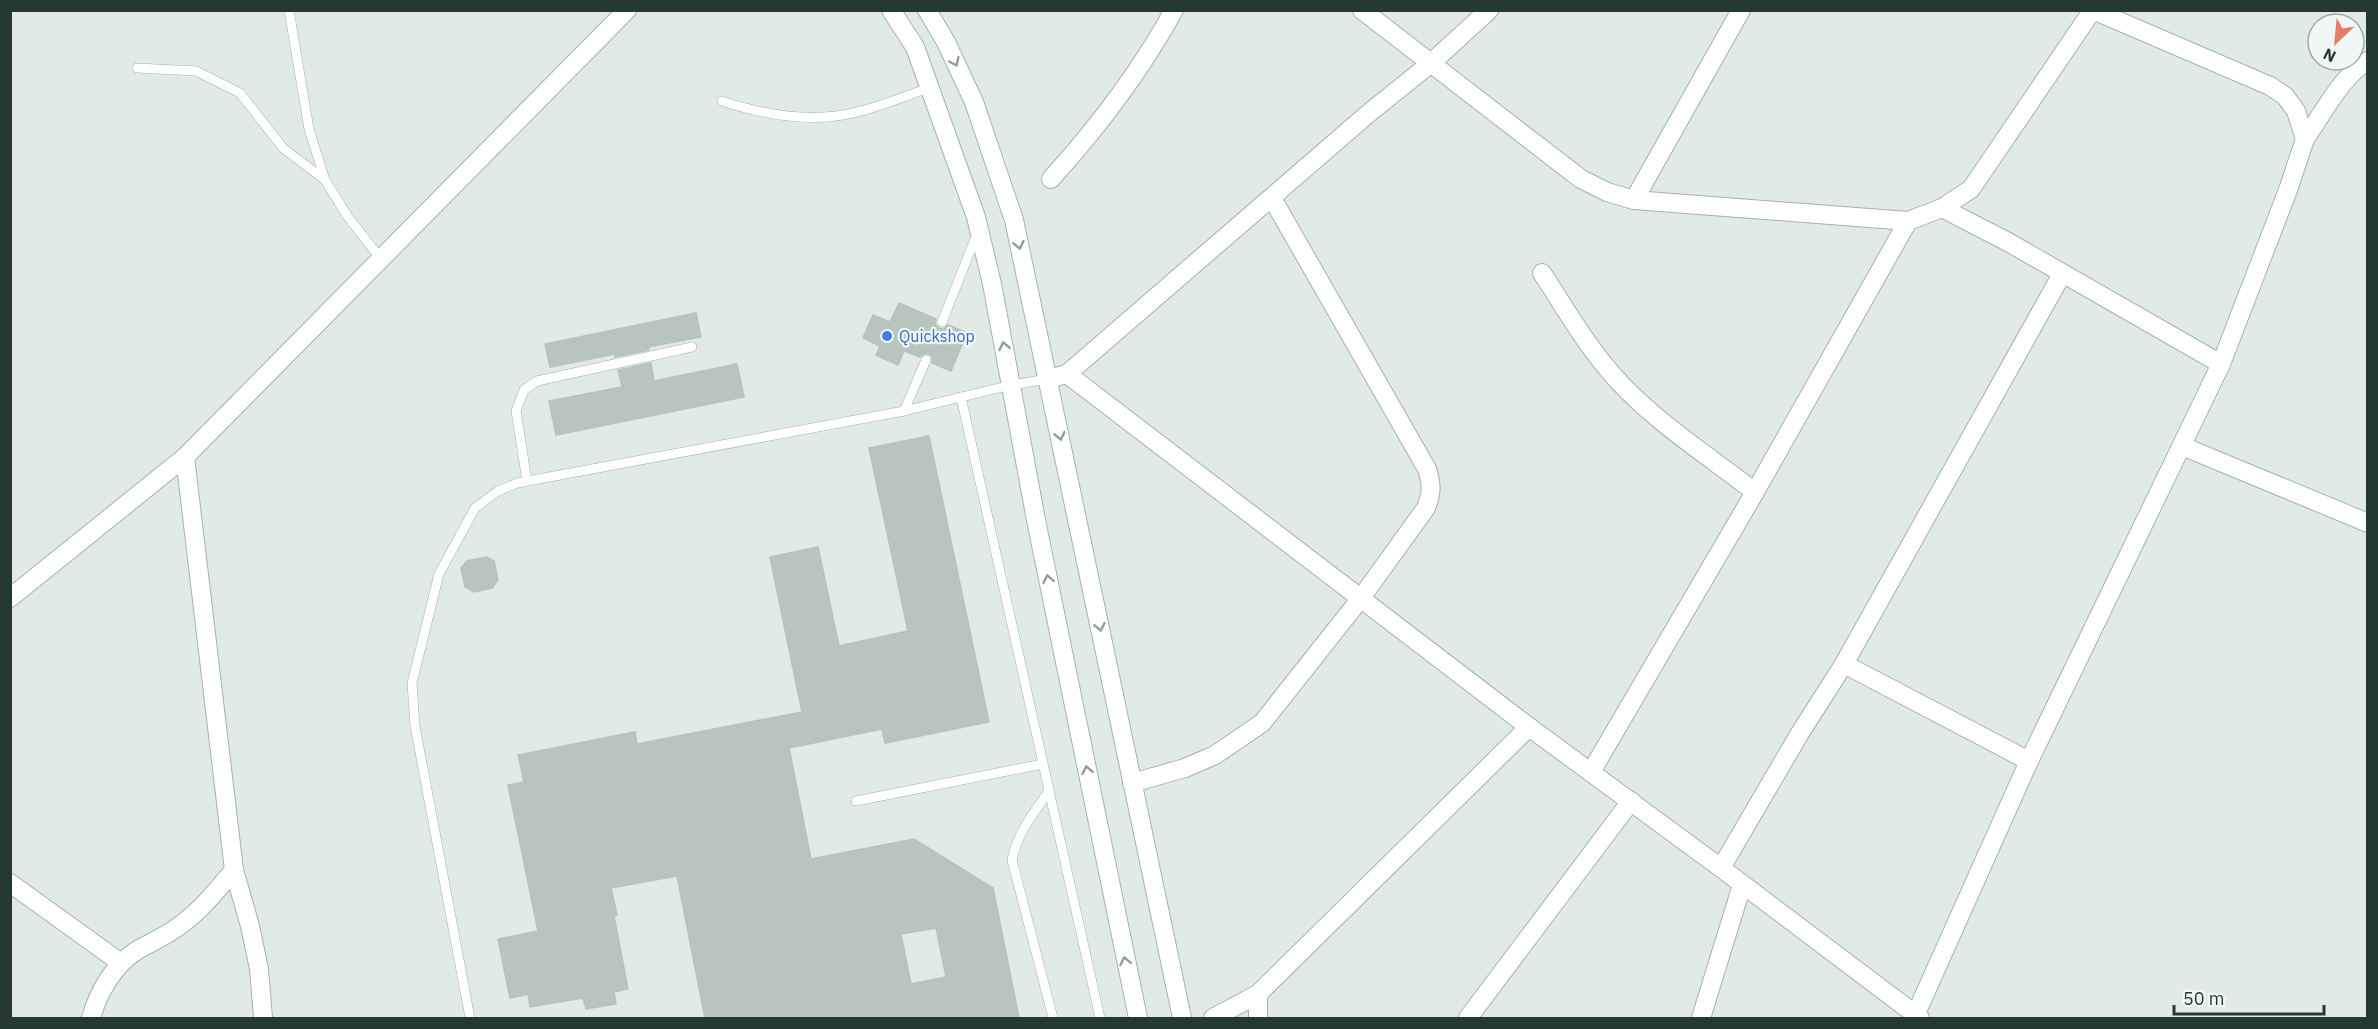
<svg xmlns="http://www.w3.org/2000/svg" width="2378" height="1029" viewBox="0 0 2378 1029" font-family="'IBM Plex Sans',sans-serif">
  <rect width="100%" height="100%" fill="#e1eae6"/>
  <g fill="#b7c5be" stroke="#b4c3bc" stroke-width="1.5" fill-rule="evenodd">
    <path d="M899 303 936 319 935 324 939 328 944 329 948 325 967 333 951 371 932 363V356L926 353 920 357 904 351 898 365 876 355 880 346 863 338 873 315 890 322Z"/>
    <path d="M696 313 701 337 648 347 649 350 615 357V354L550 367 545 344Z"/>
    <path d="M651 363 654 381 737 364 744 397 556 435 549 401 622 387 618 370Z"/>
    <path d="M929 436 989 722 885 743 882 729 789 748 811 859 914 839 993 888 1019 1018H705L677 876 611 888 617 915 614 916 628 989 614 992 616 1004 586 1009 583 998 530 1007 528 994 510 998 498 939 538 931 508 785 524 782 518 755 635 732 637 744 802 712 770 557 818 547 839 646 908 631 869 448ZM936 928 946 977 911 984 901 934Z"/>
    <path d="M486 557 494 561 498 580 492 588 474 592 465 587 461 568 467 561Z"/>
  </g>
  <g fill="none" stroke-linecap="round" stroke-linejoin="round">
    <g stroke="#a4b1ac" stroke-width="10">
      <g id="lane">
        <path d="M289 10 309 129 325 180 348 217 381 259"/>
        <path d="M137 68 196 71 240 93 283 148 325 180"/>
        <path d="M722 101C758 113 798 121 836 116 868 112 899 98 929 88"/>
        <path d="M942 322 977 234"/>
        <path d="M961 397 1100 1018"/>
        <path d="M904 411 926 360"/>
        <path d="M527 481 516 411 524 390 537 381 692 347"/>
        <path d="M1049 791C1034 813 1017 833 1012 860L1053 1018"/>
        <path d="M856 801 1043 764"/>
        <path d="M470 1018 415 726 412 683 439 574 475 508 498 491 517 483 904 411 1011 385 1048 379"/>
      </g>
    </g>
    <g stroke="#a4b1ac" stroke-width="20">
      <g id="street">
        <path d="M1362 10 1581 179 1607 192 1634 200 1908 221"/>
        <path d="M2305 139C2322 115 2342 75 2368 61"/>
        <path d="M1051 179C1098 127 1140 72 1174 10"/>
        <path d="M1634 200 1741 10"/>
        <path d="M1942 208 2008 242 2221 364"/>
        <path d="M1542 273C1567 311 1590 352 1622 385 1660 425 1711 458 1755 492"/>
        <path d="M1067 374 1369 113 1430 64 1489 10"/>
        <path d="M1048 379 1067 374 1529 727 1721 868 1920 1018"/>
        <path d="M1844 664 2029 761"/>
        <path d="M1591 772 1755 492 1908 221 1942 208 1971 189 2092 11 2091 10"/>
        <path d="M1132 783 1185 768 1215 755 1262 723 1361 598 1426 508C1432 493 1432 484 1427 469L1272 198"/>
        <path d="M1721 868 1800 733 1844 664 2062 274"/>
        <path d="M234 870 250 926 259 969 263 1018"/>
        <path d="M10 883 121 963"/>
        <path d="M1258 994V1018"/>
        <path d="M1213 1018 1258 994 1529 727"/>
        <path d="M1468 1018 1631 801"/>
        <path d="M1701 1018 1742 885"/>
      </g>
    </g>
    <g stroke="#a1b5ad" stroke-width="20">
      <g id="secondary">
        <path d="M891 10 915 47 976 217 992 284 1037 525 1138 1018"/>
        <path d="M927 10 946 42 974 102 1014 220 1182 1018"/>
        <path d="M2182 446 2368 523"/>
        <path d="M10 598 185 457 627 10"/>
        <path d="M91 1018C98 993 113 966 136 951 151 942 169 935 183 923 203 908 218 889 234 870L185 457"/>
        <path d="M1914 1018 2029 761 2221 364 2288 190 2305 139 2296 111 2285 96 2270 86 2093 10"/>
      </g>
    </g>
    <use href="#lane" stroke="#fff" stroke-width="9"/>
    <use href="#street" stroke="#fff" stroke-width="18"/>
    <use href="#secondary" stroke="#fff" stroke-width="18"/>
  </g>
  <defs><path id="oneway-chevron" d="M-2-3.5L2.5 0L-2 3.5" fill="none" stroke-width="1.6" stroke-linecap="round" stroke-linejoin="round" transform="scale(1.5)"/></defs>
  <g stroke="#919c98">
    <use href="#oneway-chevron" transform="translate(955 62) rotate(65)"/>
    <use href="#oneway-chevron" transform="translate(1019 245) rotate(78)"/>
    <use href="#oneway-chevron" transform="translate(1004 346) rotate(-101)"/>
    <use href="#oneway-chevron" transform="translate(1060 436) rotate(78)"/>
    <use href="#oneway-chevron" transform="translate(1048 579) rotate(-101)"/>
    <use href="#oneway-chevron" transform="translate(1100 627) rotate(78)"/>
    <use href="#oneway-chevron" transform="translate(1087 770) rotate(-101)"/>
    <use href="#oneway-chevron" transform="translate(1125 961) rotate(-101)"/>
  </g>
  <circle fill="#3f7fe0" stroke="#f1f7f4" stroke-width="2" cx="887" cy="336" r="6"/>
  <g text-anchor="middle" stroke-width="4.5" stroke-linejoin="round" paint-order="stroke">
    <g font-size="16" fill="#366cbe" stroke="#f1f7f4" text-anchor="start">
      <text x="899" y="342">Quickshop</text>
    </g>
  </g>
  <rect width="2378" height="1029" fill="none" stroke="#233932" stroke-width="24"/>
  <g transform="translate(2336 42) rotate(206)"><circle r="28" fill="#f1f7f4" stroke="#9faba6" stroke-width="1.5"/>
  <path d="M0-4.5L10 22L0 15L-10 22Z" fill="#e57e64"/>
  <text y="-9" font-size="16" font-weight="bold" text-anchor="middle" fill="#233932">N</text>
  </g>
  <path d="M2174 1005v9h150v-9" fill="none" stroke="#233932" stroke-width="3"/>
  <text x="2183" y="1005" font-size="18" fill="#233932" stroke="#f1f7f4" stroke-width="4.5" paint-order="stroke">50 m</text>
</svg>
